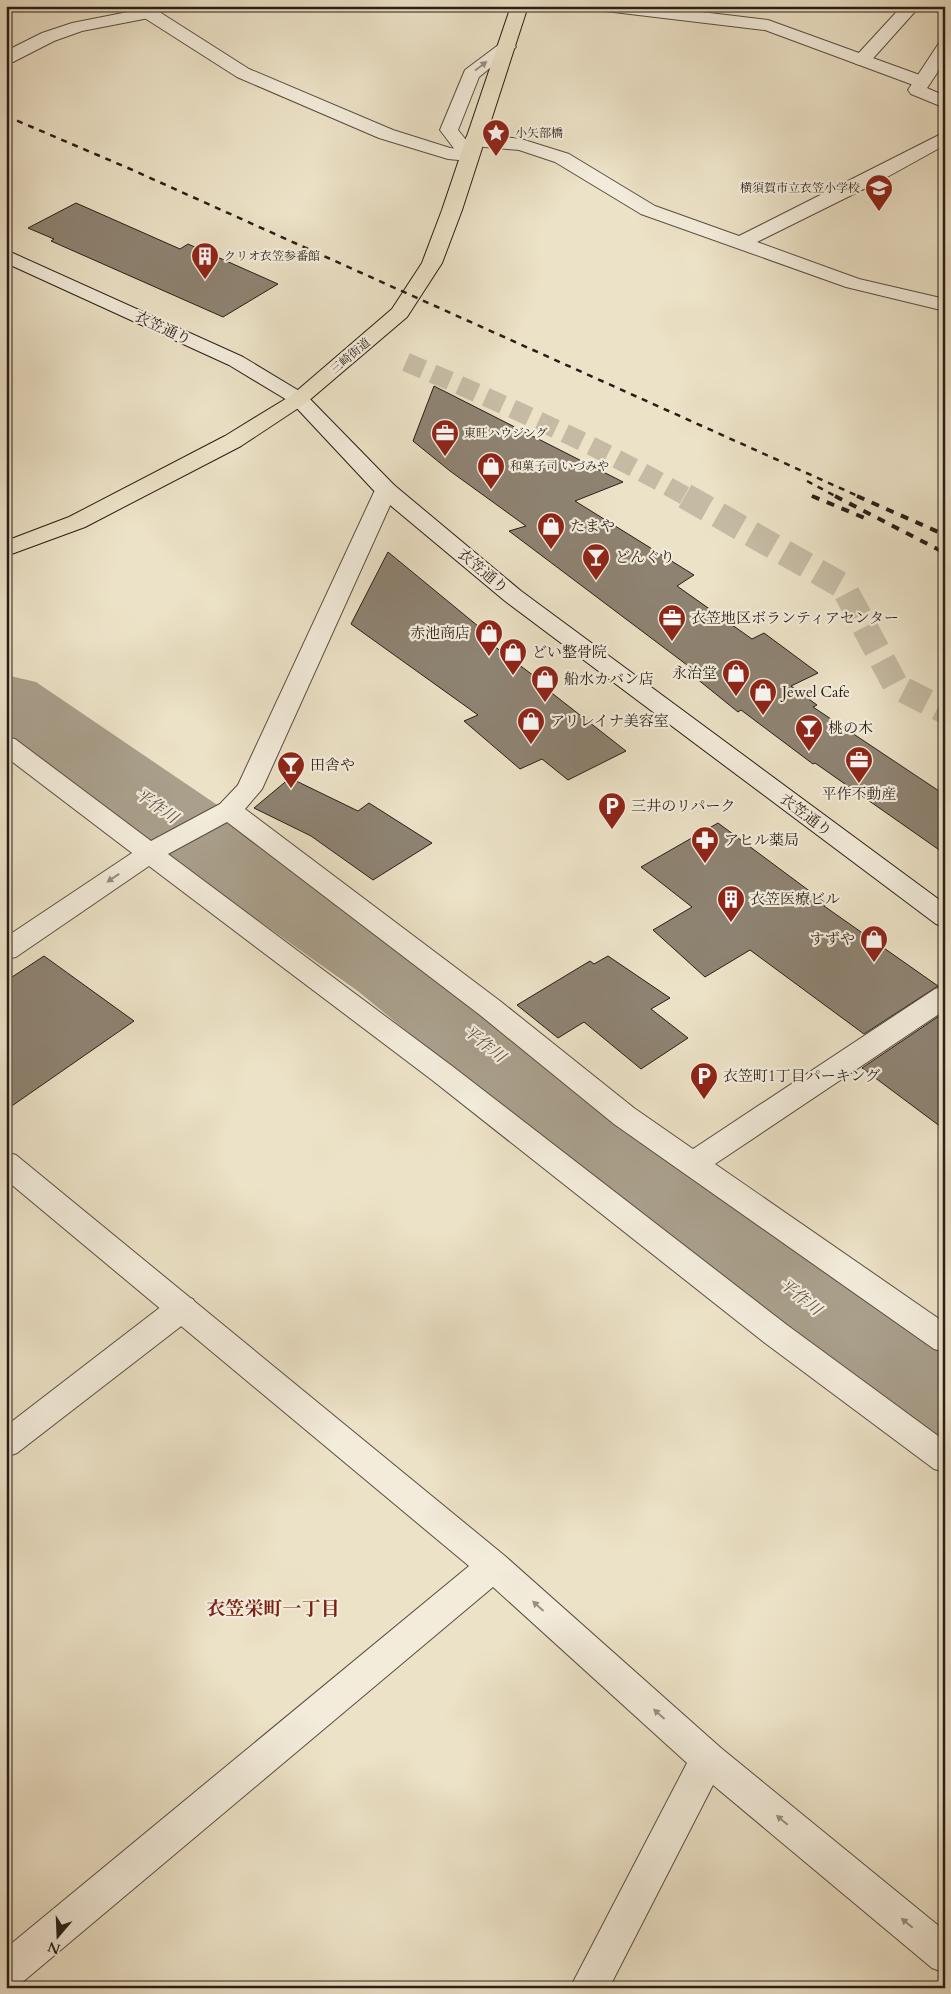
<svg xmlns="http://www.w3.org/2000/svg" width="951" height="1994" viewBox="0 0 951 1994" font-family="Cardo,'Noto Serif JP',serif">
  <rect width="100%" height="100%" fill="#ece2c7"/>
  <filter id="stains"><feTurbulence type="fractalNoise" baseFrequency=".004" numOctaves="4"/><feColorMatrix values="0 0 0 0 .2 0 0 0 0 .09 0 0 0 0 .02 0 0 0 .5 -.17"/></filter>
  <radialGradient id="worn" r=".72"><stop offset=".6" stop-color="#630" stop-opacity="0"/><stop offset="1" stop-color="#630" stop-opacity=".3"/></radialGradient>
  <g fill="none" stroke-linecap="round" stroke-linejoin="round">
    <path fill="#a99f8b" fill-rule="evenodd" d="M6 675 36 682 425 946 945 1348V1455L906 1442 359 992 6 741Z"/>
  </g>
  <g fill="#8e8372" stroke="#281d16">
    <path d="M76 203 180 249 188 244 278 284 223 317 51 241 54 239 28 228Z"/>
    <path d="M434 386 623 482 575 501 694 575 677 586 752 639 764 633 818 673 791 686 817 705 813 707 945 795V854L815 763 813 764 741 710 738 712 686 670 691 668 509 531 526 526 450 471 413 441Z"/>
    <path d="M388 552 484 631 478 634 542 682 539 683 626 751 568 780 542 759 520 769 464 721 478 715 351 624Z"/>
    <path d="M290 778 358 811 369 803 432 843 373 880 311 836 254 808Z"/>
    <path d="M718 823 827 904 824 906 938 986 864 1034 750 950 705 977 653 930 692 907 641 867Z"/>
    <path d="M44 956 134 1021 6 1110V981Z"/>
    <path d="M608 956 670 998 651 1009 688 1038 641 1069 584 1022 558 1038 517 1005 590 961 594 964Z"/>
    <path d="M945 1012V1130L862 1068Z"/>
  </g>
  <g fill="none" stroke-linecap="round" stroke-linejoin="round">
    <path stroke="#c5bba4" stroke-width="19" stroke-dasharray="19 10" stroke-linecap="butt" d="M406 362C501 403 597 445 687 497"/>
    <path stroke="#c5bba4" stroke-width="26" stroke-dasharray="26 12" stroke-linecap="butt" d="M685 496 843 586 896 686 945 711"/>
    <g stroke="#594e42" stroke-width="2">
      <g id="lane">
        <path d="M902 6H920L868 64 862 65 856 64 853 60 856 56Z"/>
        <path d="M148 8 154 9 157 13 154 17 82 31 54 41 13 62 6 63V51L42 33 72 23Z"/>
        <path d="M507 42 513 43 516 47 479 77 458 130 478 155 476 159 469 161 462 159 440 130 465 70 501 43Z"/>
        <path d="M945 42V61L927 88 945 96V108L911 94 908 90 939 43Z"/>
        <path d="M182 1296 193 1299 197 1308 193 1317 17 1453 6 1457V1426L171 1299Z"/>
      </g>
    </g>
    <g stroke="#594e42" stroke-width="2">
      <g id="street">
        <path d="M130 6H150L249 69 393 130 450 148 476 151 478 155 476 159 469 161 448 159 379 138 237 77 132 10Z"/>
        <path d="M597 6H651L768 20 928 78 931 82 928 86 922 87 916 86 765 30 605 11 599 10Z"/>
        <path d="M945 132V145L880 181 757 242 859 279 945 299V311L846 287 641 214 555 162 519 150 474 146 467 144 465 140 467 136 474 134 521 139 569 154 655 206 739 236Z"/>
        <path d="M386 483 394 485 397 490 262 789 245 809 500 1001 634 1108 693 1149 935 989 945 986V1010L715 1164 945 1323V1352L934 1349 614 1124 480 1015 227 822 168 854 452 1066 787 1325 945 1441V1472L934 1469 765 1343 432 1080 149 866 16 957 6 959V937L132 853 6 757V737L15 739 151 841 220 804 238 785 375 490 378 485Z"/>
        <path d="M6 1152 16 1155 505 1556 721 1748 945 1931V1973L932 1968 713 1785 609 1988H570L687 1763 493 1587 19 1985 6 1988V1948L469 1566 6 1180Z"/>
      </g>
    </g>
    <g stroke="#281d16" stroke-width="2">
      <path id="secondary" d="M6 250 243 357 306 395 394 485 521 591 945 904V927L936 924 505 601 378 495 292 403 229 365 6 263Z"/>
    </g>
    <g stroke="#281d16" stroke-width="2">
      <path id="primary" d="M511 6H528L462 210 442 263 407 317 306 403 241 446 85 527 6 556V541L69 517 225 436 292 395 392 309 422 263 442 210Z"/>
    </g>
    <use href="#lane" fill="#f3ecdb" fill-rule="evenodd"/>
    <use href="#street" fill="#f3ecdb" fill-rule="evenodd"/>
    <use href="#secondary" fill="#f3ecdb" fill-rule="evenodd"/>
    <use href="#primary" fill="#ece2c7" fill-rule="evenodd"/>
    <g stroke="#281d16" stroke-width="2.5" stroke-dasharray="6 6" stroke-linecap="butt">
      <path d="M6 116 128 168 860 497"/>
      <path d="M807 481 837 497"/>
      <path d="M812 496 814 497"/>
    </g>
    <g stroke="#281d16" stroke-width="4" stroke-dasharray="8 8" stroke-linecap="butt">
      <path d="M812 496 867 519"/>
      <path d="M835 496 945 553"/>
      <path d="M857 496 945 535"/>
    </g>
  </g>
  <defs><path id="oneway-solid" d="M-6-.8H1V-3.2L6.5 0L1 3.2V.8H-6Z" transform="scale(1.25)"/></defs>
  <g fill="#988f82">
    <use href="#oneway-solid" transform="translate(481 66) rotate(-37)"/>
    <use href="#oneway-solid" transform="translate(113 878) rotate(146)"/>
    <use href="#oneway-solid" transform="translate(538 1606) rotate(-138)"/>
    <use href="#oneway-solid" transform="translate(659 1714) rotate(-138)"/>
    <use href="#oneway-solid" transform="translate(782 1820) rotate(-140)"/>
    <use href="#oneway-solid" transform="translate(907 1923) rotate(-140)"/>
  </g>
  <defs>
    <g id="sight-pin" transform="scale(1.4375)"><path d="M0 17L-7.5 6A9.5 9.5 0 1 1 7.5 6Z" fill="#8f2418" stroke="#f3ecdb"/><path d="M0-6L1.8-2.2L6-1.7L2.9 1.2L3.7 5.4L0 3.3L-3.7 5.4L-2.9 1.2L-6-1.7L-1.8-2.2Z" fill="#fff"/></g>
    <g id="school-pin" transform="scale(1.4375)"><path d="M0 17L-7.5 6A9.5 9.5 0 1 1 7.5 6Z" fill="#8f2418" stroke="#f3ecdb"/><path d="M0-5L7-2L0 1L-7-2ZM-4 1L0 2.5L4 1V4Q0 6-4 4Z" fill="#fff"/></g>
    <g id="building-pin" transform="scale(1.4375)"><path d="M0 17L-7.5 6A9.5 9.5 0 1 1 7.5 6Z" fill="#8f2418" stroke="#f3ecdb"/><path d="M-4-6H4V6H1V3H-1V6H-4ZM-2.5-4.3h1.7v1.8h-1.7ZM.8-4.3h1.7v1.8H.8ZM-2.5-1h1.7V.8h-1.7ZM.8-1h1.7V.8H.8Z" fill="#fff"/></g>
    <g id="office-pin" transform="scale(1.4375)"><path d="M0 17L-7.5 6A9.5 9.5 0 1 1 7.5 6Z" fill="#8f2418" stroke="#f3ecdb"/><path d="M-6-3h4V-5.5h4V-3h4V5H-6ZM-1-4.5V-3h2v-1.5ZM-6 0V1H6V0Z" fill="#fff"/></g>
    <g id="shop-pin" transform="scale(1.4375)"><path d="M0 17L-7.5 6A9.5 9.5 0 1 1 7.5 6Z" fill="#8f2418" stroke="#f3ecdb"/><path d="M-5-2.5h2.3a2.7 3.5 0 0 1 5.4 0H5L5.5 6h-11ZM-1.5-2.5h3a1.5 2.3 0 0 0-3 0Z" fill="#fff"/></g>
    <g id="bar-pin" transform="scale(1.4375)"><path d="M0 17L-7.5 6A9.5 9.5 0 1 1 7.5 6Z" fill="#8f2418" stroke="#f3ecdb"/><path d="M-6-5H6L.8 .8V4.5H3.5V6h-7V4.5H-.8V.8Z" fill="#fff"/></g>
    <g id="parking-pin" transform="scale(1.4375)"><path d="M0 17L-7.5 6A9.5 9.5 0 1 1 7.5 6Z" fill="#8f2418" stroke="#f3ecdb"/><path d="M-3.5-5.5H1a3.5 3.5 0 0 1 0 7H-1V5.5H-3.5ZM-1-3.4V-.6H.8a1.4 1.4 0 0 0 0-2.8Z" fill="#fff"/></g>
    <g id="pharmacy-pin" transform="scale(1.4375)"><path d="M0 17L-7.5 6A9.5 9.5 0 1 1 7.5 6Z" fill="#8f2418" stroke="#f3ecdb"/><path d="M-2-6h4v4h4v4h-4v4h-4v-4h-4v-4h4Z" fill="#fff"/></g>
  </defs>
  <g fill-rule="evenodd">
    <use href="#sight-pin" x="496" y="133"/>
    <use href="#school-pin" x="879" y="188"/>
    <use href="#building-pin" x="205" y="256"/>
    <use href="#office-pin" x="445" y="433"/>
    <use href="#shop-pin" x="491" y="466"/>
    <use href="#shop-pin" x="551" y="526"/>
    <use href="#bar-pin" x="596" y="557"/>
    <use href="#office-pin" x="672" y="618"/>
    <use href="#shop-pin" x="489" y="633"/>
    <use href="#shop-pin" x="513" y="652"/>
    <use href="#shop-pin" x="736" y="673"/>
    <use href="#shop-pin" x="545" y="679"/>
    <use href="#shop-pin" x="763" y="692"/>
    <use href="#shop-pin" x="531" y="721"/>
    <use href="#bar-pin" x="809" y="728"/>
    <use href="#office-pin" x="859" y="760"/>
    <use href="#bar-pin" x="291" y="765"/>
    <use href="#parking-pin" x="612" y="806"/>
    <use href="#pharmacy-pin" x="705" y="840"/>
    <use href="#building-pin" x="731" y="899"/>
    <use href="#shop-pin" x="874" y="939"/>
    <use href="#parking-pin" x="704" y="1076"/>
  </g>
  <g text-anchor="middle" stroke-width="4.5" stroke-linejoin="round" paint-order="stroke">
    <g font-size="12" fill="#281d16" stroke="#f3ecdb" text-anchor="start">
      <text x="515" y="137">小矢部橋</text>
      <text x="860" y="192" text-anchor="end">横須賀市立衣笠小学校</text>
      <text x="224" y="260">クリオ衣笠参番館</text>
      <text x="464" y="437">東旺ハウジング</text>
      <text x="510" y="470">和菓子司 いづみや</text>
    </g>
    <g font-size="12" fill="#281d16" stroke="#f3ecdb">
      <text transform="translate(350 356) rotate(-40)" y="4">三崎街道</text>
    </g>
    <g font-size="15" fill="#281d16" stroke="#f3ecdb">
      <text transform="translate(163 328) rotate(25)" y="5">衣笠通り</text>
      <text transform="translate(483 571) rotate(40)" y="5">衣笠通り</text>
      <text transform="translate(806 815) rotate(37)" y="5">衣笠通り</text>
    </g>
    <g font-size="15" fill="#281d16" stroke="#f3ecdb" text-anchor="start">
      <text x="570" y="531">たまや</text>
      <text x="615" y="562">どんぐり</text>
      <text x="691" y="623">衣笠地区ボランティアセンター</text>
      <text x="470" y="638" text-anchor="end">赤池商店</text>
      <text x="532" y="657">どい整骨院</text>
      <text x="717" y="678" text-anchor="end">永治堂</text>
      <text x="564" y="684">船水カバン店</text>
      <text x="782" y="697">Jewel Cafe</text>
      <text x="550" y="726">アリレイナ美容室</text>
      <text x="828" y="733">桃の木</text>
      <text x="310" y="770">田舎や</text>
      <text x="859" y="799" text-anchor="middle">平作不動産</text>
      <text x="631" y="811">三井のリパーク</text>
      <text x="724" y="845">アヒル薬局</text>
      <text x="750" y="904">衣笠医療ビル</text>
      <text x="855" y="944" text-anchor="end">すずや</text>
      <text x="723" y="1081">衣笠町1丁目パーキング</text>
    </g>
    <g font-size="16" font-style="italic" fill="#5c5145" stroke="#f3ecdb">
      <text transform="translate(157 805) rotate(35)" y="6">平作川</text>
      <text transform="translate(485 1043) rotate(39)" y="6">平作川</text>
      <text transform="translate(801 1296) rotate(39)" y="6">平作川</text>
    </g>
    <g font-size="19" font-weight="bold" fill="#7a1f14" stroke="#f3ecdb">
      <text x="273" y="1615">衣笠栄町一丁目</text>
    </g>
  </g>
  <rect width="951" height="1994" fill="none" stroke="#ece2c7" stroke-width="25"/>
  <rect x="8" y="8" width="936" height="1979" fill="none" stroke="#281d16" stroke-width="2.5"/>
  <rect x="12" y="12" width="926" height="1969" fill="none" stroke="#281d16"/>
  <g transform="translate(58 1936) rotate(199)" stroke="#f3ecdb" stroke-width="4" paint-order="stroke">
  <path d="M0-4L9 19L0 12L-9 19Z" fill="#281d16"/>
  <text y="-8" font-size="14" font-weight="bold" text-anchor="middle" fill="#281d16">N</text>
  </g>
  <rect width="100%" height="100%" filter="url(#stains)"/>
  <rect width="100%" height="100%" fill="url(#worn)"/>
</svg>
